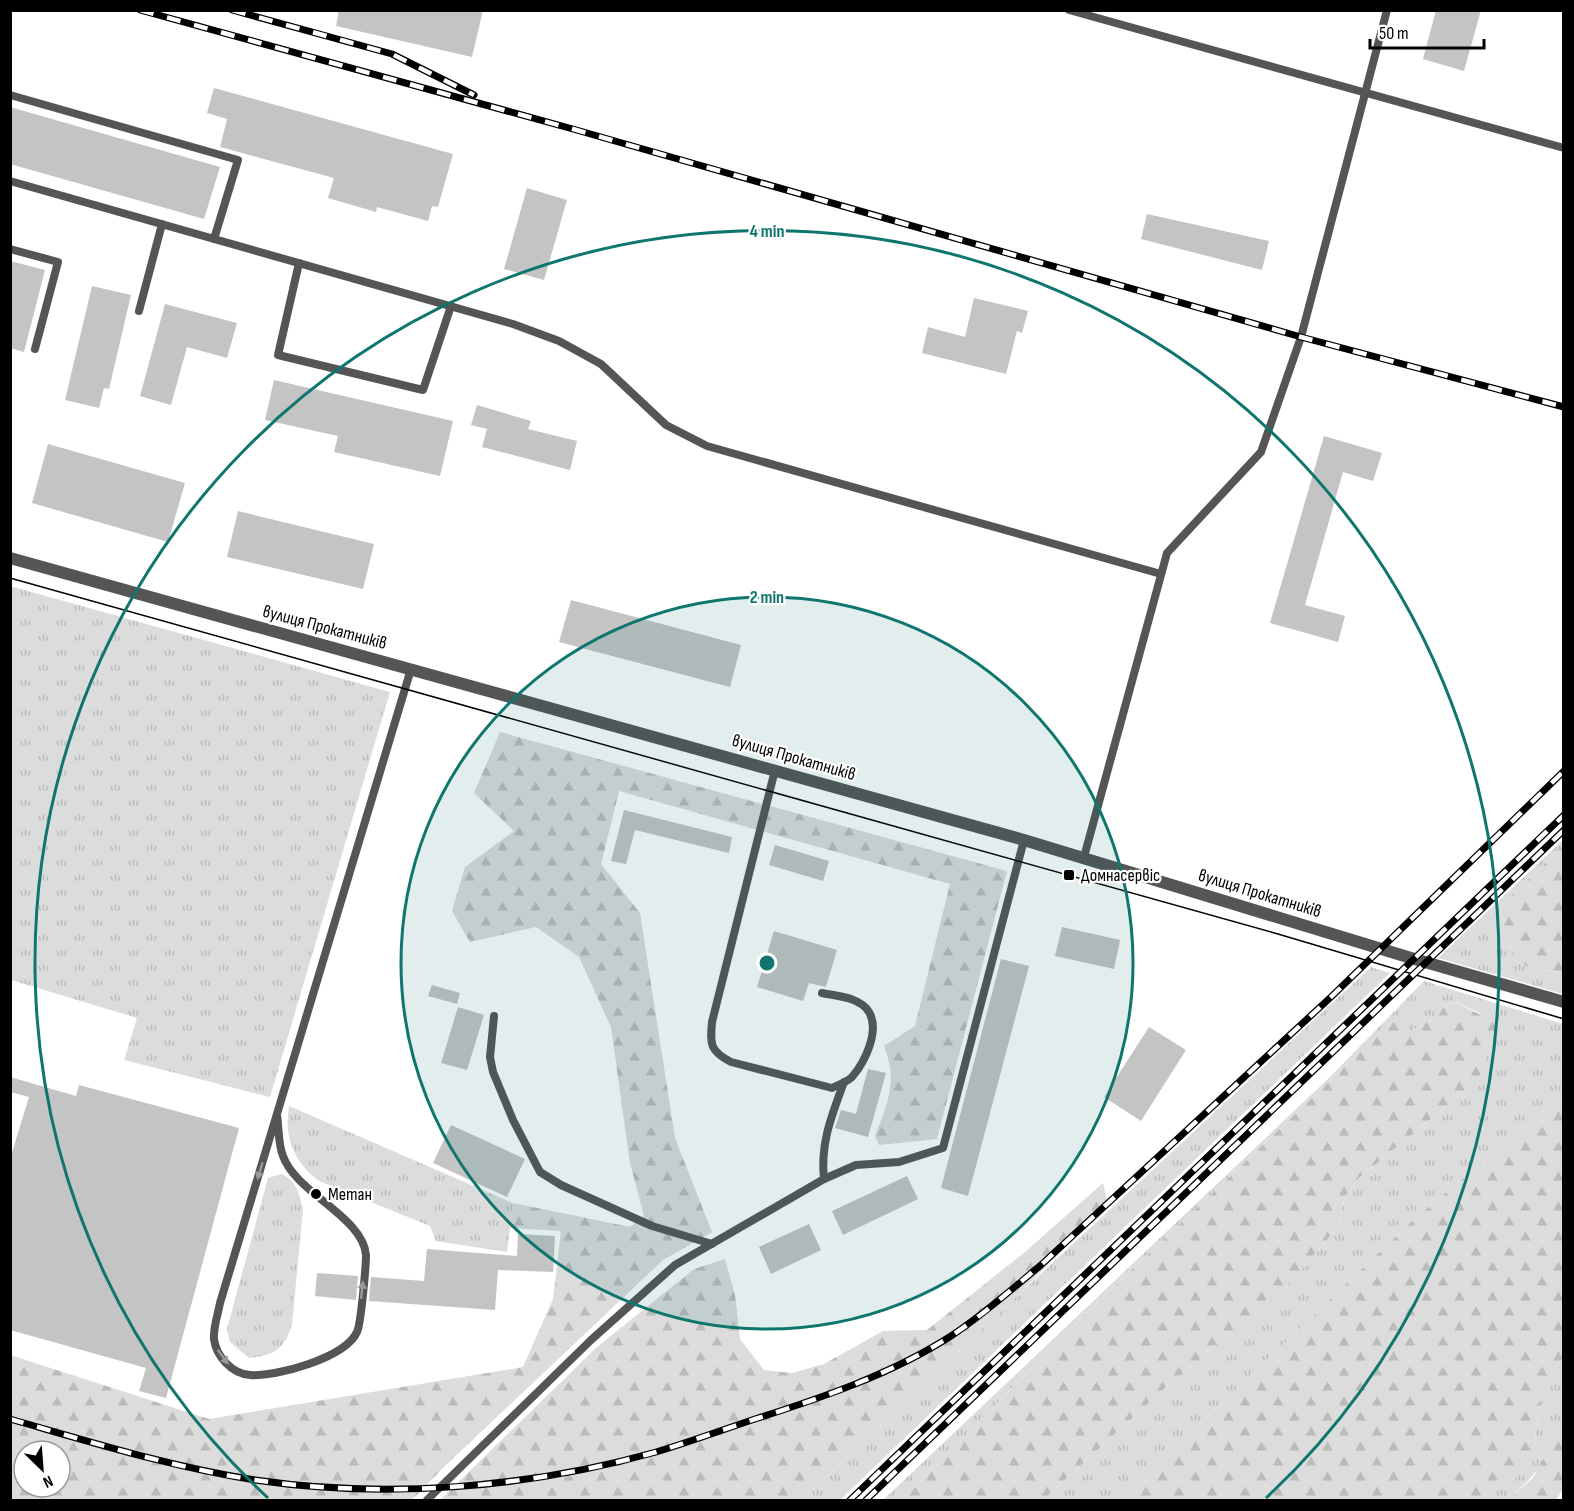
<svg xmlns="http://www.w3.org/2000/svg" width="1574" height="1511" viewBox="0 0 1574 1511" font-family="'Sofia Sans Condensed',sans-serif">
  <defs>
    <pattern id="grass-tufts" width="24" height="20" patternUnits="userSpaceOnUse" patternTransform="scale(1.5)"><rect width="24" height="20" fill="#dcdcdc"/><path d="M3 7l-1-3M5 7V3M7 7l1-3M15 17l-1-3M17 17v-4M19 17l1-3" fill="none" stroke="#bbb"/></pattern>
    <pattern id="forest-firs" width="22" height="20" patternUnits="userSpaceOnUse" patternTransform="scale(1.5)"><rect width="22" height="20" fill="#dcdcdc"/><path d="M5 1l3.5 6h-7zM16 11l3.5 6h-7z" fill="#bbb"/></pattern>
  </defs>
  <rect width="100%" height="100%" fill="#fff"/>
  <g fill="url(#grass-tufts)">
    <path d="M10 586 390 692 270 1097 124 1060 137 1018 11 980Z"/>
    <path d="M1563 840V846L1491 916 1509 942 1514 960 1532 969 1563 972V994L1438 958Z"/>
    <path d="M1371 967 1390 973 840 1500H802L1018 1295Z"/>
    <path d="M1424 981 1563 1024V1095L1412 1221 1120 1500H1043L1178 1376 1285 1288 1338 1227 1345 1197 1358 1179 1479 1079 1491 1045 1480 1013 1455 1002 1444 1006 1438 1016 1411 1031 1395 1019 1080 1319 902 1500H883L1330 1077Z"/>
    <path d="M289 1106 513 1203 507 1252 436 1241 430 1226 319 1181C293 1161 284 1137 289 1106Z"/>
    <path d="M281 1174C297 1181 299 1193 303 1209L292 1325C283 1350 276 1355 249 1358L230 1342 227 1329 268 1178Z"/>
    <path d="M1563 1357C1563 1378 1566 1401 1563 1422 1560 1451 1527 1483 1507 1500H1477L1534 1447 1542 1388Z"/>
  </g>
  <g fill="url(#forest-firs)" fill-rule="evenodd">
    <path d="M500 732 1007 871 937 1139 879 1145 875 1136C888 1102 898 1082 884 1046L915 1026 950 884 619 791 601 864 640 913 675 1138 712 1232 663 1260 446 1465 412 1500H11L10 1355 209 1419 523 1367 553 1299 561 1231 510 1228 513 1203 630 1227 644 1216 630 1163 611 1027 579 957 536 927 470 942 452 911 465 867 514 831 474 793ZM24 1451H60V1487H24Z"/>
    <path d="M1563 846V972L1532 969 1514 960 1509 942 1490 916Z"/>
    <path d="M1455 1002 1495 1022 1496 1032 1479 1079 1358 1179 1345 1197 1338 1227 1285 1288 1178 1376 1043 1500H902L1080 1319 1395 1019 1403 1021 1411 1031 1438 1016 1444 1006Z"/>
    <path d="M1563 1095V1357L1542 1388 1534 1447 1519 1476 1477 1500H1120L1412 1221Z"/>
    <path d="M1103 1183 1108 1204 1018 1295 802 1500H440L597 1347 694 1269 725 1259 735 1295 740 1339 764 1370 792 1373 824 1364 883 1331 927 1330 1025 1252Z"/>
    <path d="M1563 1424V1489L1556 1500H1507L1533 1478Z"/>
  </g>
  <g fill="#c4c4c4">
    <path d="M339 10H483L472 57 336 26Z"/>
    <path d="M1436 10H1481L1464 71 1423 59Z"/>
    <path d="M214 88 453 154 438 207 432 206 428 221 377 207 376 212 328 198 334 178 220 147 227 119 207 113Z"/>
    <path d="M10 107 220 167 204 219 10 164Z"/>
    <path d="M527 188 567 200 544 280 504 269Z"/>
    <path d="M1147 214 1269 241 1262 270 1141 239Z"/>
    <path d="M10 261 45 270 24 352 10 348Z"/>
    <path d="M92 286 131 295 109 389 104 388 99 408 65 400Z"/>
    <path d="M974 298 1028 311 1022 333 1017 331 1006 374 922 353 928 327 965 337Z"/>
    <path d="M165 304 237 323 227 358 187 347 171 405 140 396Z"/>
    <path d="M274 380 453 421 440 476 334 452 338 436 265 420Z"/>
    <path d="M477 405 531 421 528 429 577 441 570 470 482 447 487 429 471 425Z"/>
    <path d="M1324 436 1382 453 1373 481 1343 472 1305 605 1345 616 1338 642 1270 623Z"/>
    <path d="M48 444 185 483 168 542 32 503Z"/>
    <path d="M238 511 374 544 363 589 227 557Z"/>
    <path d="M571 600 741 645 730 687 559 642Z"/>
    <path d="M624 810 732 837 729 853 635 830 626 864 611 861Z"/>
    <path d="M775 845 829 861 823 881 769 865Z"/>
    <path d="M1062 927 1120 940 1114 969 1055 956Z"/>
    <path d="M774 931 837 950 826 987 809 983 803 1001 757 987Z"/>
    <path d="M1001 959 1029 966 968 1196 941 1188Z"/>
    <path d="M432 985 460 993 457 1004 428 996Z"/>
    <path d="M458 1007 484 1015 467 1070 441 1063Z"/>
    <path d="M1149 1027 1186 1050 1141 1121 1104 1097Z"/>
    <path d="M868 1069 886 1073 868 1137 835 1128 841 1110 856 1114Z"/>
    <path d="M10 1077 76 1096 79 1085 239 1128 166 1398 139 1391 146 1368 10 1330V1159L29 1097 10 1092Z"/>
    <path d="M451 1125 525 1159 507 1197 433 1163Z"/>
    <path d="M907 1176 918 1199 843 1235 832 1211Z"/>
    <path d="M809 1224 821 1250 771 1274 759 1247Z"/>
    <path d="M518 1234 555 1236 553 1272 498 1270 495 1310 369 1301 371 1277 424 1281 427 1249 517 1256Z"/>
    <path d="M317 1273 358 1276 356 1300 315 1296Z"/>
  </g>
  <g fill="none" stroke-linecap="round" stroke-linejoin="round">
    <g stroke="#555" stroke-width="8">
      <path d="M1069 10 1564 148"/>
      <path d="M10 95 238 160 214 239"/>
      <path d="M10 181 513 324 559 341 601 364 666 425 707 446 1161 574"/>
      <path d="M10 249 58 262 35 349"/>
      <path d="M299 263 278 355 423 390 451 306"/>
      <path d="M139 311 162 224"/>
      <path d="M775 770 712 1022C710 1045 710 1051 731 1062L832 1088C838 1085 847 1082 852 1077 865 1062 880 1031 869 1012 860 997 836 996 822 993"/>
      <path d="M1084 857 1167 553 1261 452 1301 337 1387 10"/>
      <path d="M494 1016 490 1057 493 1072 513 1120 540 1172 561 1185 652 1226 712 1244"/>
      <path d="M277 1115C279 1128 278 1144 283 1156 296 1193 363 1217 366 1255 366 1265 361 1324 357 1332 345 1358 276 1377 250 1375 232 1374 216 1356 214 1339 213 1328 218 1314 220 1303L411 669"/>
      <path d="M824 1179C820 1143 832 1115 844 1082"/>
      <path d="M427 1500 591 1340 675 1265 824 1179 856 1165 899 1162 943 1148 1024 840"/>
    </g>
    <path stroke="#555" stroke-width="12" d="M10 558 1024 840 1411 958 1564 1002"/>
    <path stroke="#000" stroke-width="1.5" d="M10 578 1278 934 1564 1019"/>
    <g stroke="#000" stroke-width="7">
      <g id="rail">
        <path d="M140 10 580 131 1301 337 1564 407"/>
        <path d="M232 10 392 54 474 95"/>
        <path d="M10 1419C91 1442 171 1467 255 1480 386 1499 528 1488 656 1452 689 1442 722 1430 755 1419 821 1398 892 1374 951 1336 983 1315 1012 1289 1041 1265L1331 997 1564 771"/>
        <path d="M850 1500 1564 815"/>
        <path d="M866 1500 1564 830"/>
      </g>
    </g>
    <use href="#rail" stroke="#fff" stroke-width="4.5" stroke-dasharray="14" stroke-linecap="butt"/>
  </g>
  <defs><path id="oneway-solid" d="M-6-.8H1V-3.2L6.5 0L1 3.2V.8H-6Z" transform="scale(1.5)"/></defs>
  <g fill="#999">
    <use href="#oneway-solid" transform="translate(260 1171) rotate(107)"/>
    <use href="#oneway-solid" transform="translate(362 1290) rotate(-84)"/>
    <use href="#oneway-solid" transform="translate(223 1357) rotate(54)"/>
  </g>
  <circle cx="767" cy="963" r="366" fill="#0f766e" fill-opacity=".12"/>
  <g fill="none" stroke="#0f766e" stroke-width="3">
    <circle cx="767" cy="963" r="366"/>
    <path d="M268 1498A732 732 0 1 1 1266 1498"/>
  </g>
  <g fill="#000" stroke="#fff" stroke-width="2">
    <rect x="1063" y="869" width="12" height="12" rx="3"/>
    <circle cx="316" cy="1194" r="6"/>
  </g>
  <g text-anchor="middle" stroke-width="4.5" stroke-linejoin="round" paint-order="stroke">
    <g font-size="18" fill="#000" stroke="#fff">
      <text transform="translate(325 627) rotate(15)" y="6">вулиця Прокатників</text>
      <text transform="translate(794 757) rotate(16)" y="6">вулиця Прокатників</text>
      <text transform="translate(1260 893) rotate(17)" y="6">вулиця Прокатників</text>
    </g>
    <g font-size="18" fill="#000" stroke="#fff" text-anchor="start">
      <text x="1081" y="881">Домнасервіс</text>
      <text x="328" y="1200">Метан</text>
    </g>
  </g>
  <circle cx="767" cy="963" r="9" fill="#0f766e" stroke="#fff" stroke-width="3"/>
  <g font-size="18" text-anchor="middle" font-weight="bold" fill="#0f766e" stroke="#fff" stroke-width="4.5" stroke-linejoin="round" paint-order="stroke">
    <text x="767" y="237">4 min</text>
    <text x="767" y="603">2 min</text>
  </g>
  <rect width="1574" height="1511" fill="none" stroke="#000000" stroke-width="24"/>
  <g transform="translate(42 1469) rotate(155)"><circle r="28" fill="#ffffff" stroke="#999999" stroke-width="1.5"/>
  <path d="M0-4.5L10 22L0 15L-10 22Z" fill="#000000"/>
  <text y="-9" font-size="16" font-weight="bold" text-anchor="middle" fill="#000000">N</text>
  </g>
  <path d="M1370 39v9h114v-9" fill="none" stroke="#000000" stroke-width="3"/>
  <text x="1379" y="39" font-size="18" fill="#000000" stroke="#ffffff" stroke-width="4.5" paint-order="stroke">50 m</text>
</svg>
